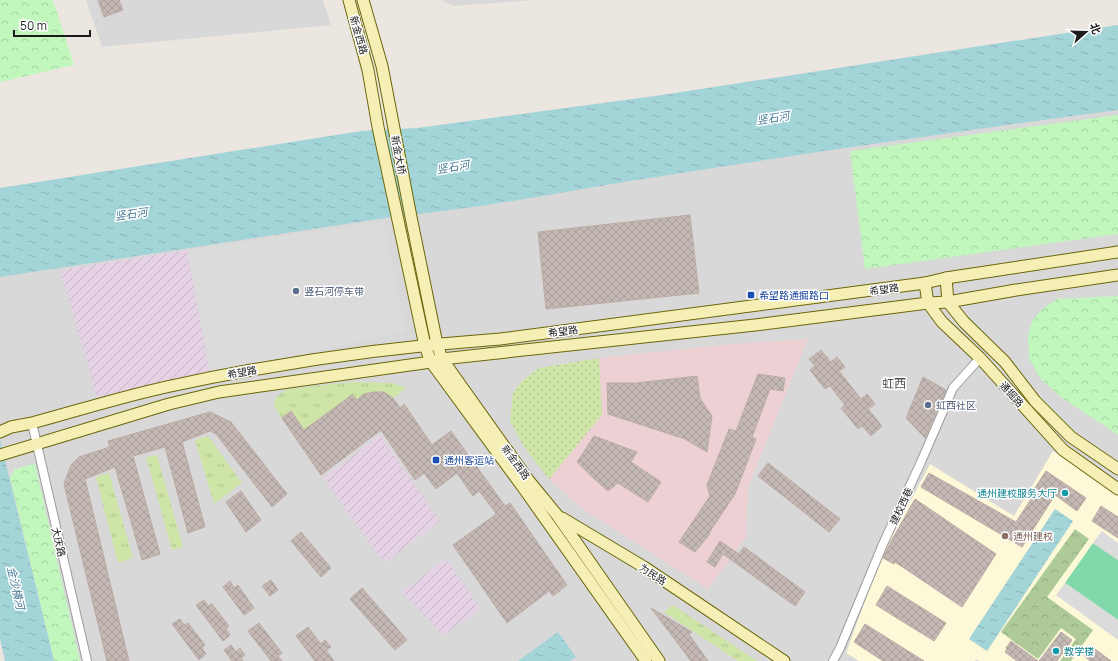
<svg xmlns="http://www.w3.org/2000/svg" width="1118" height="661" viewBox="0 0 1118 661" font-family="Manrope,'Noto Sans SC',sans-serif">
  <defs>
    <pattern id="industrial-furrows" width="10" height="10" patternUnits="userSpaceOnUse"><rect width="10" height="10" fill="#e5d2e4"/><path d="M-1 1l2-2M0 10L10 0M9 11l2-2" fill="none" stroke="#c4b4c3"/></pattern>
    <pattern id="grass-tufts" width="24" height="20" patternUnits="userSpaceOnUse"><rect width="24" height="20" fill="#cee5a7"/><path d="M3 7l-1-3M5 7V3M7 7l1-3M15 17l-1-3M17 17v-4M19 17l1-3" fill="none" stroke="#b0c48f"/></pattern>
    <pattern id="forest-crowns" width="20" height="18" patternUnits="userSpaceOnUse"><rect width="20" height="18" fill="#adca97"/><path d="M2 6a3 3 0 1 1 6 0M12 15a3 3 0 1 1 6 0" fill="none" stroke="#94ad82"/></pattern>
    <pattern id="park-crowns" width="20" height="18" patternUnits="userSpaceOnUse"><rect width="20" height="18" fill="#c1f6bd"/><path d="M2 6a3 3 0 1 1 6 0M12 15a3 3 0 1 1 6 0" fill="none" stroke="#a5d2a2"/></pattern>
    <pattern id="garden-dots" width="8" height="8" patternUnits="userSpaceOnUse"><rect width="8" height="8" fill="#cee5a7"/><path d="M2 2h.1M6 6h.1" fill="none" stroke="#b0c48f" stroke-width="1.8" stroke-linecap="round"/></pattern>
    <pattern id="water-ripples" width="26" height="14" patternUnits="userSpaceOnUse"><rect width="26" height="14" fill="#a2d4d8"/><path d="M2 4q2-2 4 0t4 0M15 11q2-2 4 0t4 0" fill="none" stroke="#8bb5b9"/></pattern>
    <pattern id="building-cross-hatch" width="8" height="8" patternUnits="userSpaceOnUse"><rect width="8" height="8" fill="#c3b8b4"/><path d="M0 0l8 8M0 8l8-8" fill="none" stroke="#a79e9a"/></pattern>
  </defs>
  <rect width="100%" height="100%" fill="#ece6e0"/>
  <g fill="#d9d8d8">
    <path d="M86 0H323L331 25 102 47Z"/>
    <path d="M441 0H534L453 6Z"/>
    <path d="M1118 74V661H21L0 575V243Z"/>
  </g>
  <path fill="#edd0d3" d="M808 339 748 487 746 537 708 589 584 510 549 479 602 415 599 358 731 344Z"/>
  <g fill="url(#industrial-furrows)">
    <path d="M187 250 210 373 97 397 60 270Z"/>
    <path d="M380 435 440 521 384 563 323 478Z"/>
    <path d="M446 559 481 609 443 635 402 592Z"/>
  </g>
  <path fill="#fdf8d8" d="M1053 451 1118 495V661H979L977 659 975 661H859L846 653 881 557 930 464 1014 516Z"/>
  <g fill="url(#grass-tufts)">
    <path d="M352 382 393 383 406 388 393 398C379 390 370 390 357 400L352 395 304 430 291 411 282 418C271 403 271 398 288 389Z"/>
    <path d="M208 436 242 483 214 504 195 440Z"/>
    <path d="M157 455 183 547 172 550 146 457Z"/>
    <path d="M109 473 133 558 118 563 96 477Z"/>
    <path d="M673 605 757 661H738L664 612Z"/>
  </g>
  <path fill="url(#forest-crowns)" d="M1075 529 1089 539 1047 597 1093 630 1071 661H1060L1076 639 1061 628 1038 659 1001 632Z"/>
  <g fill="url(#park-crowns)">
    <path d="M0 0H53L74 65 0 82Z"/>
    <path d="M1118 115V234L865 269 850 151Z"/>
    <path d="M1118 296V435L1059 396 1040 378 1029 358 1028 336 1032 321 1042 309 1057 299Z"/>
    <path d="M35 464 80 661H54L10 478 15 469Z"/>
  </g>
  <path fill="url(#garden-dots)" d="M599 358 602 415 549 479 524 447 510 421 513 393 522 381 539 368Z"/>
  <path fill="#81d8aa" d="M1093 543 1118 560V620L1065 583Z"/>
  <g fill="#dbdbdb">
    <path d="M384 221 405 332 210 373 187 250Z"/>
    <path d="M1102 531 1118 543V560L1093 543Z"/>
    <path d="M1065 583 1118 620V640L1056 595Z"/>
  </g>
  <g fill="url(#water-ripples)">
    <path d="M1118 25V110C968 130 819 151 669 175 579 188 489 208 398 216L0 277V188L361 131 417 128 662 95Z"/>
    <path d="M0 440 54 661H5L0 639Z"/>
    <path d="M1055 509 1073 521 987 651 969 639Z"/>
    <path d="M558 632 576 657 570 661H518Z"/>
  </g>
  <g fill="url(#building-cross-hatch)" stroke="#bdaba4">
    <path d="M98 0H119L123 10 104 17Z"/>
    <path d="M690 215 699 293 546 309 538 232Z"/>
    <path d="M821 350 831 362 837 357 845 367 839 371 861 399 867 394 875 404 868 409 882 426 871 436 862 426 858 429 841 408 845 405 830 386 825 389 810 370 815 366 809 359Z"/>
    <path d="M758 374 785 378 783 391 770 389 752 437 756 439 735 494 709 533 710 534 695 552 679 542 710 496 707 485 729 429 736 431Z"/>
    <path d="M697 376 700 398 712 416 707 452 685 439 608 414 607 383H636Z"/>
    <path d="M923 377 946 390 925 438 906 418Z"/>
    <path d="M374 392H384L393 398 400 408 404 404 432 445 451 431 505 506 510 503 567 585 553 596 549 591 507 623 453 545 495 515 496 513 479 491 473 496 457 473 436 489 424 473 415 480 381 430 321 475 282 418 291 411 304 430 352 395 357 400 364 394Z"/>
    <path d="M210 412 231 422 287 494 272 507 216 434 210 431 182 442 205 527 188 533 165 447 133 456 160 554 142 560 115 467 85 479 129 661H107L64 484 71 465 79 457 110 447 108 441Z"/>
    <path d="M594 436 637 452 631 462 661 482 648 502 618 483 608 491 592 477 577 462Z"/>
    <path d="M768 463 840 519 829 532 758 476Z"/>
    <path d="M1046 471 1086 498 1077 511 1055 495 1022 547 921 487 929 473 1016 522 1037 490 1034 489Z"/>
    <path d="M241 491 261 520 246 532 226 502Z"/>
    <path d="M915 499 996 554 962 607 895 562 894 564 883 558 890 543Z"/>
    <path d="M1101 506 1118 517V538L1092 521Z"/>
    <path d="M301 532 331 568 321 577 291 541Z"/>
    <path d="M720 541 739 554 744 547 805 592 795 606 723 554 715 567 707 562Z"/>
    <path d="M271 580 278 590 270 596 262 586Z"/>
    <path d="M230 581 234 588 238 585 254 608 244 615 223 587Z"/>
    <path d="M887 586 946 623 934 641 876 605Z"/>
    <path d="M362 588 407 640 395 650 350 599Z"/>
    <path d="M204 600 208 606 212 604 229 626 226 629 230 635 223 641 196 605Z"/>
    <path d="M651 608 692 632 689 634 708 661H691Z"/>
    <path d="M180 619 184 625 188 623 205 645 202 648 206 654 199 660 172 624Z"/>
    <path d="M259 623 282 653 278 656 282 661H271L248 631Z"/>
    <path d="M865 624 924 661H883L854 642Z"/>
    <path d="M308 627 321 644 325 640 331 647 326 650 334 661H315L296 636Z"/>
    <path d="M1061 632 1072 640 1057 661H1039Z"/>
    <path d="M1011 641 1038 661H1017L1005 652 1007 649 1006 648Z"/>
    <path d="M231 645 236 652 240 648 245 655 241 658 243 661H232L224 650Z"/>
    <path d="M1091 646 1111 661H1090L1084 656Z"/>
  </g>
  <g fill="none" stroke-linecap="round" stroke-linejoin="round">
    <g stroke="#9c9c9c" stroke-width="10">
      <g id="street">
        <path d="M32 423 87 661"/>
        <path d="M833 661 840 648 883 544 921 462 953 388 980 358"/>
      </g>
    </g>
    <g stroke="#6a660a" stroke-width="13">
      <g id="secondary">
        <path d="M349 0 368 70 378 127 425 346 431 362 522 486 646 661"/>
        <path d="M363 0 382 66 411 217 437 344 442 359 529 481 557 515 659 661"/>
        <path d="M946 278 948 302 964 322 1005 362 1035 401 1071 437 1118 469"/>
        <path d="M925 283 928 303 942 322 980 358 1063 450 1118 489"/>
        <path d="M0 432 11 427 32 423C76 411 121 397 166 387 276 363 388 347 500 339L925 283 946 278 1118 252"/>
        <path d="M0 455 169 404 219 392 431 362 442 359 755 325 928 303 948 302 1016 290 1118 275"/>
        <path d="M562 518 644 567 784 661"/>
      </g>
    </g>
    <use href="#street" stroke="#fff" stroke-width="8"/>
    <use href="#secondary" stroke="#f5efb5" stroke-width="11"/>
  </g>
  <g fill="#5c6f8a" stroke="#fff" stroke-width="1.5">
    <circle cx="296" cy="291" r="4"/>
    <circle cx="928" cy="405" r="4"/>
  </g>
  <g fill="#1a4fb4" stroke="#fff" stroke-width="1.5">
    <rect x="747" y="291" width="8" height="8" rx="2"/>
    <rect x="432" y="456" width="8" height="8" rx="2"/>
  </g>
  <g fill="#0f9aa8" stroke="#fff" stroke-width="1.5">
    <circle cx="1065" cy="493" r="4"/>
    <circle cx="1056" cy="651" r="4"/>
  </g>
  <circle fill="#8d6e63" stroke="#fff" stroke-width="1.5" cx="1005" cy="536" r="4"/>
  <g text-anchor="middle" stroke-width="3" stroke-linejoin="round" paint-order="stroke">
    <g font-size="10" fill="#1b1b1b" stroke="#fff">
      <text transform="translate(359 35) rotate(74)" y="4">新金西路</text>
      <text transform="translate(399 155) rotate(79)" y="4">新金大桥</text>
      <text transform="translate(884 289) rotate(-8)" y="4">希望路</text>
      <text transform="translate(563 331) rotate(-7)" y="4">希望路</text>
      <text transform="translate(242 372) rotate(-10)" y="4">希望路</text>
      <text transform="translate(1012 394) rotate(48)" y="4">通掘路</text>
      <text transform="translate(516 462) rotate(54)" y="4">新金西路</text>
      <text transform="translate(901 506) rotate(-65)" y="4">建校西巷</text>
      <text transform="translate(59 542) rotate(77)" y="4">大庆路</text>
      <text transform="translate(653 574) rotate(33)" y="4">为民路</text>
    </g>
    <g font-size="10" fill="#4e5e75" stroke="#fff" text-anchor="start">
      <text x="304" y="295">竖石河停车带</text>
      <text x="936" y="409">虹西社区</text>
    </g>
    <g font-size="10" fill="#164399" stroke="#fff" text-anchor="start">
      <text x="759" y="299">希望路通掘路口</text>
      <text x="444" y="464">通州客运站</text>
    </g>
    <g font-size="10" fill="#0d838f" stroke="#fff" text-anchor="end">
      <text x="1057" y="497">通州建校服务大厅</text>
      <text x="1064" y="655" text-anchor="start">教学楼</text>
    </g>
    <g font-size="10" fill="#785e54" stroke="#fff" text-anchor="start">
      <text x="1013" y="540">通州建校</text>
    </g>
    <g font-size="11" font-style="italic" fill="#477995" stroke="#fff">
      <text transform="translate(773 118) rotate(-9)" y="4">竖石河</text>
      <text transform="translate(453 167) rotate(-9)" y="4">竖石河</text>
      <text transform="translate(131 214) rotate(-8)" y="4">竖石河</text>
      <text transform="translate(16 588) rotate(77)" y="4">金沙横河</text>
    </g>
    <g font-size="12" fill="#4e4e4e" stroke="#fff">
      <text x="894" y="388">虹西</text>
    </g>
  </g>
  <g transform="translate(1086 32) rotate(70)" stroke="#ffffff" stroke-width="3" paint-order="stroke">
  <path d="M0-3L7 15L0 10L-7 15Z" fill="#1b1b1b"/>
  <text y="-6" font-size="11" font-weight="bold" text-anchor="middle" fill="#1b1b1b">北</text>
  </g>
  <path d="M14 30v6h76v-6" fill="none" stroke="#1b1b1b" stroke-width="2"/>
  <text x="20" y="30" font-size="12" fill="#1b1b1b" stroke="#ffffff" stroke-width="3" paint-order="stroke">50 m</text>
</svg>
